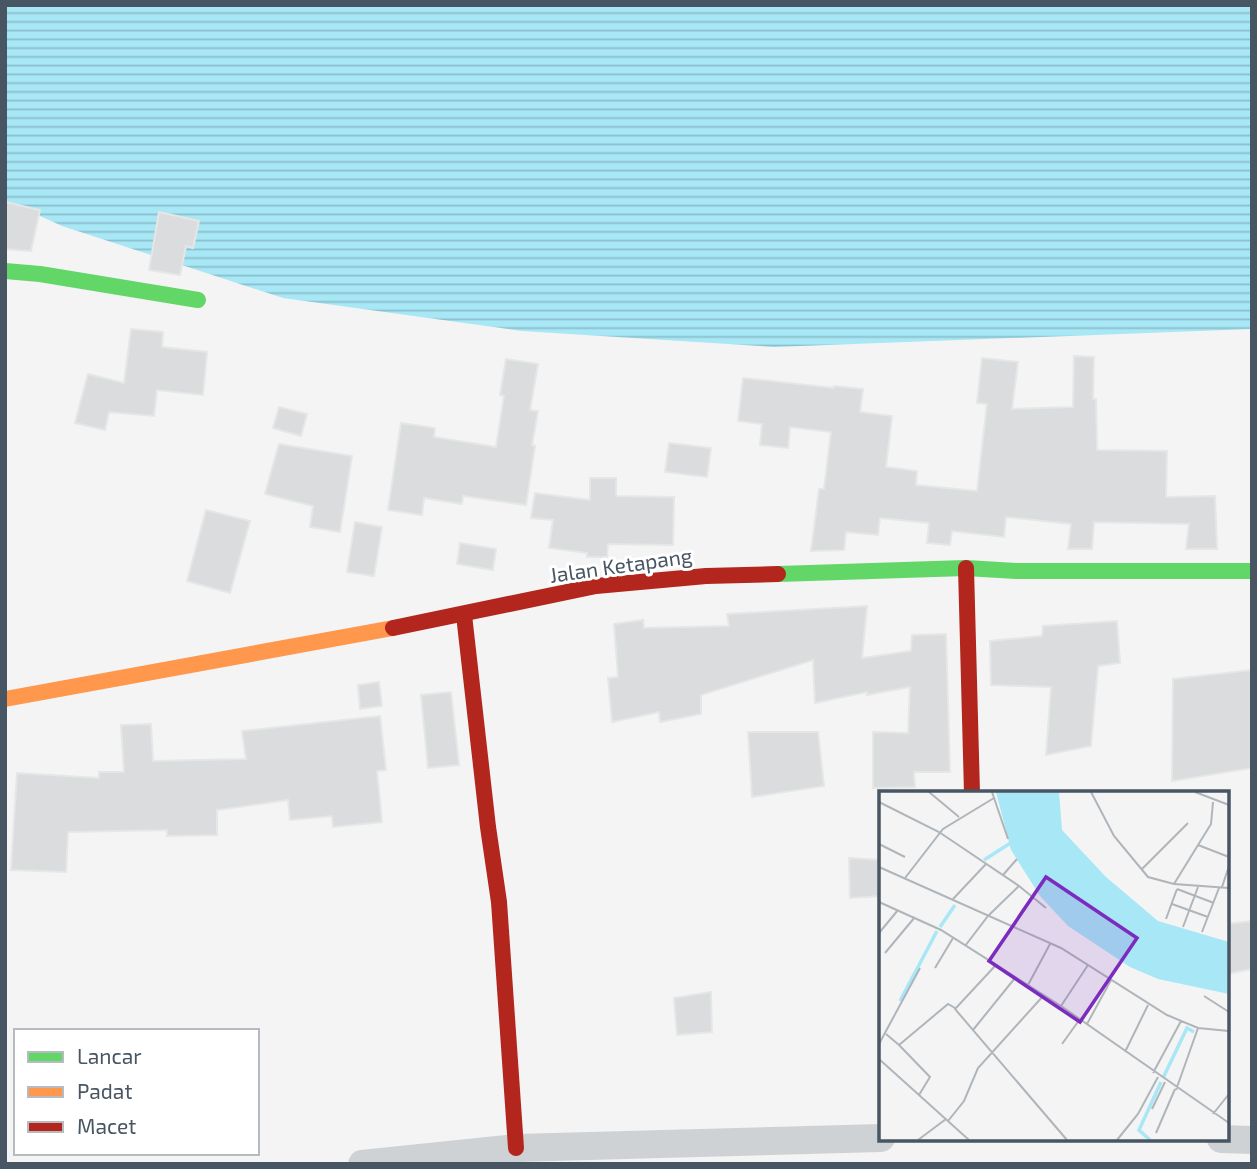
<svg xmlns="http://www.w3.org/2000/svg" width="1257" height="1169" viewBox="0 0 1257 1169" font-family="'Exo 2',sans-serif">
  <defs>
    <pattern id="water-rules" width="6" height="5" patternUnits="userSpaceOnUse" patternTransform="scale(1.75)"><rect width="6" height="5" fill="#a8e7f5"/><path d="M0 2.5h6" fill="none" stroke="#8bbeca"/></pattern>
  </defs>
  <rect width="100%" height="100%" fill="#f4f4f4"/>
  <path fill="url(#water-rules)" d="M5 5H1252V329L774 347 522 331 283 298 62 226 5 200Z"/>
  <g fill="#dbdcde" stroke="#e5e6e6" stroke-width="2">
    <path d="M5 202 40 210 31 251 5 249Z"/>
    <path d="M159 212 199 221 193 248 186 246 180 275 149 270Z"/>
    <path d="M131 329 163 332 162 347 207 352 203 395 157 390 154 416 109 412 105 430 75 423 88 374 124 383Z"/>
    <path d="M1074 356 1094 357 1093 399H1096L1097 450 1167 451 1166 497 1215 496 1217 549H1186L1189 524 1094 522 1092 549H1068L1071 524 1006 517 1004 537 952 531 950 545 927 543 929 523 880 518 878 535 846 532 844 550 811 551 819 489H824L831 432 790 427 788 448 760 445 762 424 738 421 743 378 834 388V386L863 389 860 412 892 416 886 467 917 471 916 485 977 491 987 404 977 403 982 358 1018 362 1012 409 1073 407Z"/>
    <path d="M506 359 538 364 530 410 538 411 532 445 535 446 526 505 463 496 462 504 424 498 422 515 388 510 401 423 435 428 434 437 496 447 504 396 500 395Z"/>
    <path d="M279 407 307 414 301 436 273 428Z"/>
    <path d="M669 443 711 448 707 477 665 472Z"/>
    <path d="M279 444 352 456 340 532 310 527 313 506 265 494Z"/>
    <path d="M590 478H616V496L674 497 673 545 608 544 607 557H587V553L549 548 553 520 531 518 535 493 590 500Z"/>
    <path d="M206 510 250 521 230 593 187 581Z"/>
    <path d="M355 522 382 527 374 576 347 572Z"/>
    <path d="M460 543 496 549 493 570 457 564Z"/>
    <path d="M867 606 862 658 911 651 912 635 946 634 950 772H914L915 787 873 788V732L908 733 910 687 867 695V692L815 703 813 660 701 695V714L660 722 659 712 612 722 608 678 618 677 614 624 643 620 644 628 729 626 727 614Z"/>
    <path d="M1117 621 1120 663 1098 666 1091 746 1046 755 1051 687 991 685 990 641 1042 636 1043 626Z"/>
    <path d="M1252 670V768L1172 781 1173 679Z"/>
    <path d="M379 682 382 706 360 709 358 685Z"/>
    <path d="M451 692 459 765 428 768 421 695Z"/>
    <path d="M380 716 386 770 377 771 382 822 333 827 332 816 290 820 288 800 217 810V835L167 836V830L68 832 66 872 11 870 17 773 99 778V772H124L121 725 151 724 153 761 246 759 242 731Z"/>
    <path d="M748 732H818L824 786 752 797Z"/>
    <path d="M849 858 881 860V896L850 898Z"/>
    <path d="M1252 921V969L1227 974V924Z"/>
    <path d="M711 992 712 1032 677 1035 674 998Z"/>
  </g>
  <g fill="none" stroke-linecap="round" stroke-linejoin="round">
    <g stroke="#cfd2d5" stroke-width="28">
      <path d="M1221 1139 1252 1140"/>
      <path d="M362 1164 516 1148 881 1138"/>
    </g>
    <g stroke="#63d668" stroke-width="16">
      <path d="M5 271 40 274 198 300"/>
      <path d="M778 574 966 568 1016 571H1252"/>
    </g>
    <path stroke="#ff974d" stroke-width="16" d="M5 699 393 628"/>
    <g stroke="#b3261e" stroke-width="16">
      <path d="M966 568 972 793"/>
      <path d="M464 615 488 827 499 902 516 1148"/>
      <path d="M393 628 596 586 706 576 778 574"/>
    </g>
  </g>
  <g text-anchor="middle" stroke-width="6" stroke-linejoin="round" paint-order="stroke">
    <g font-size="21" fill="#485663" stroke="#fff">
      <text transform="translate(621 566) rotate(-8)" y="7">Jalan Ketapang</text>
    </g>
  </g>
  <g transform="translate(879 791)">
    <rect width="350" height="350" fill="#f4f4f4"/>
    <path d="M117 1H180L183 39 227 86 279 130 350 151V203L279 188 251 176 189 135 161 105 132 59Z" fill="#a8e7f5"/>
    <path fill="none" stroke="#a8e7f5" stroke-width="3.5" d="M105 69 133 51M61 136 76 114M21 210 58 140M284 287 308 237 315 241M271 349 260 339 282 291"/>
    <path fill="none" stroke="#afb5ba" stroke-width="2" d="M50 1 80 26M113 1 129 48M212 1 235 45 269 86 295 93 350 97M316 1 350 14M0 11 60 41 140 95 109 125 86 155M0 53 26 66M319 54 350 66M0 76 182 157 288 224 319 237 350 240M263 78 309 32M124 84 138 68M26 87 64 38 115 7M295 93 332 33 334 11M140 95 167 117M343 96 350 75M298 98 335 112M74 108 107 73M0 111 62 139 182 215 350 332M293 113 329 126M287 128 298 98M304 136 319 96M323 141 340 97M0 142 19 119M6 162 36 126M116 175 76 218 188 349M56 177 74 147M149 194 171 153M325 205 350 221M182 215 209 174M208 233 232 189M94 239 136 187M7 243 20 254 69 213 76 217M0 253 41 177M183 253 201 228M20 254 51 286 40 304M246 261 269 214M0 268 90 349M274 282 302 230M297 299 319 237M273 318 286 291M334 323 350 303M69 330 85 310 99 277 165 204M277 342 296 298M39 349 67 328M238 349 259 323 279 286"/>
    <path fill="#7b2cbf" fill-opacity="0.15" stroke="#7b2cbf" stroke-width="3.5" d="M167 86 258 147 201 231 110 170Z"/>
    <rect width="350" height="350" fill="none" stroke="#485663" stroke-width="3.5"/>
  </g>
  <rect width="1257" height="1169" fill="none" stroke="#485663" stroke-width="14"/>
  <rect x="14" y="1029" width="245" height="126" fill="#ffffff" stroke="#b6bbc1" stroke-width="2"/>
  <rect x="28" y="1052" width="35" height="10" fill="#63d668" stroke="#b6bbc1" stroke-width="2"/>
  <text x="77" y="1064" font-size="21" fill="#485663">Lancar</text>
  <rect x="28" y="1087" width="35" height="10" fill="#ff974d" stroke="#b6bbc1" stroke-width="2"/>
  <text x="77" y="1099" font-size="21" fill="#485663">Padat</text>
  <rect x="28" y="1122" width="35" height="10" fill="#b3261e" stroke="#b6bbc1" stroke-width="2"/>
  <text x="77" y="1134" font-size="21" fill="#485663">Macet</text>
</svg>
